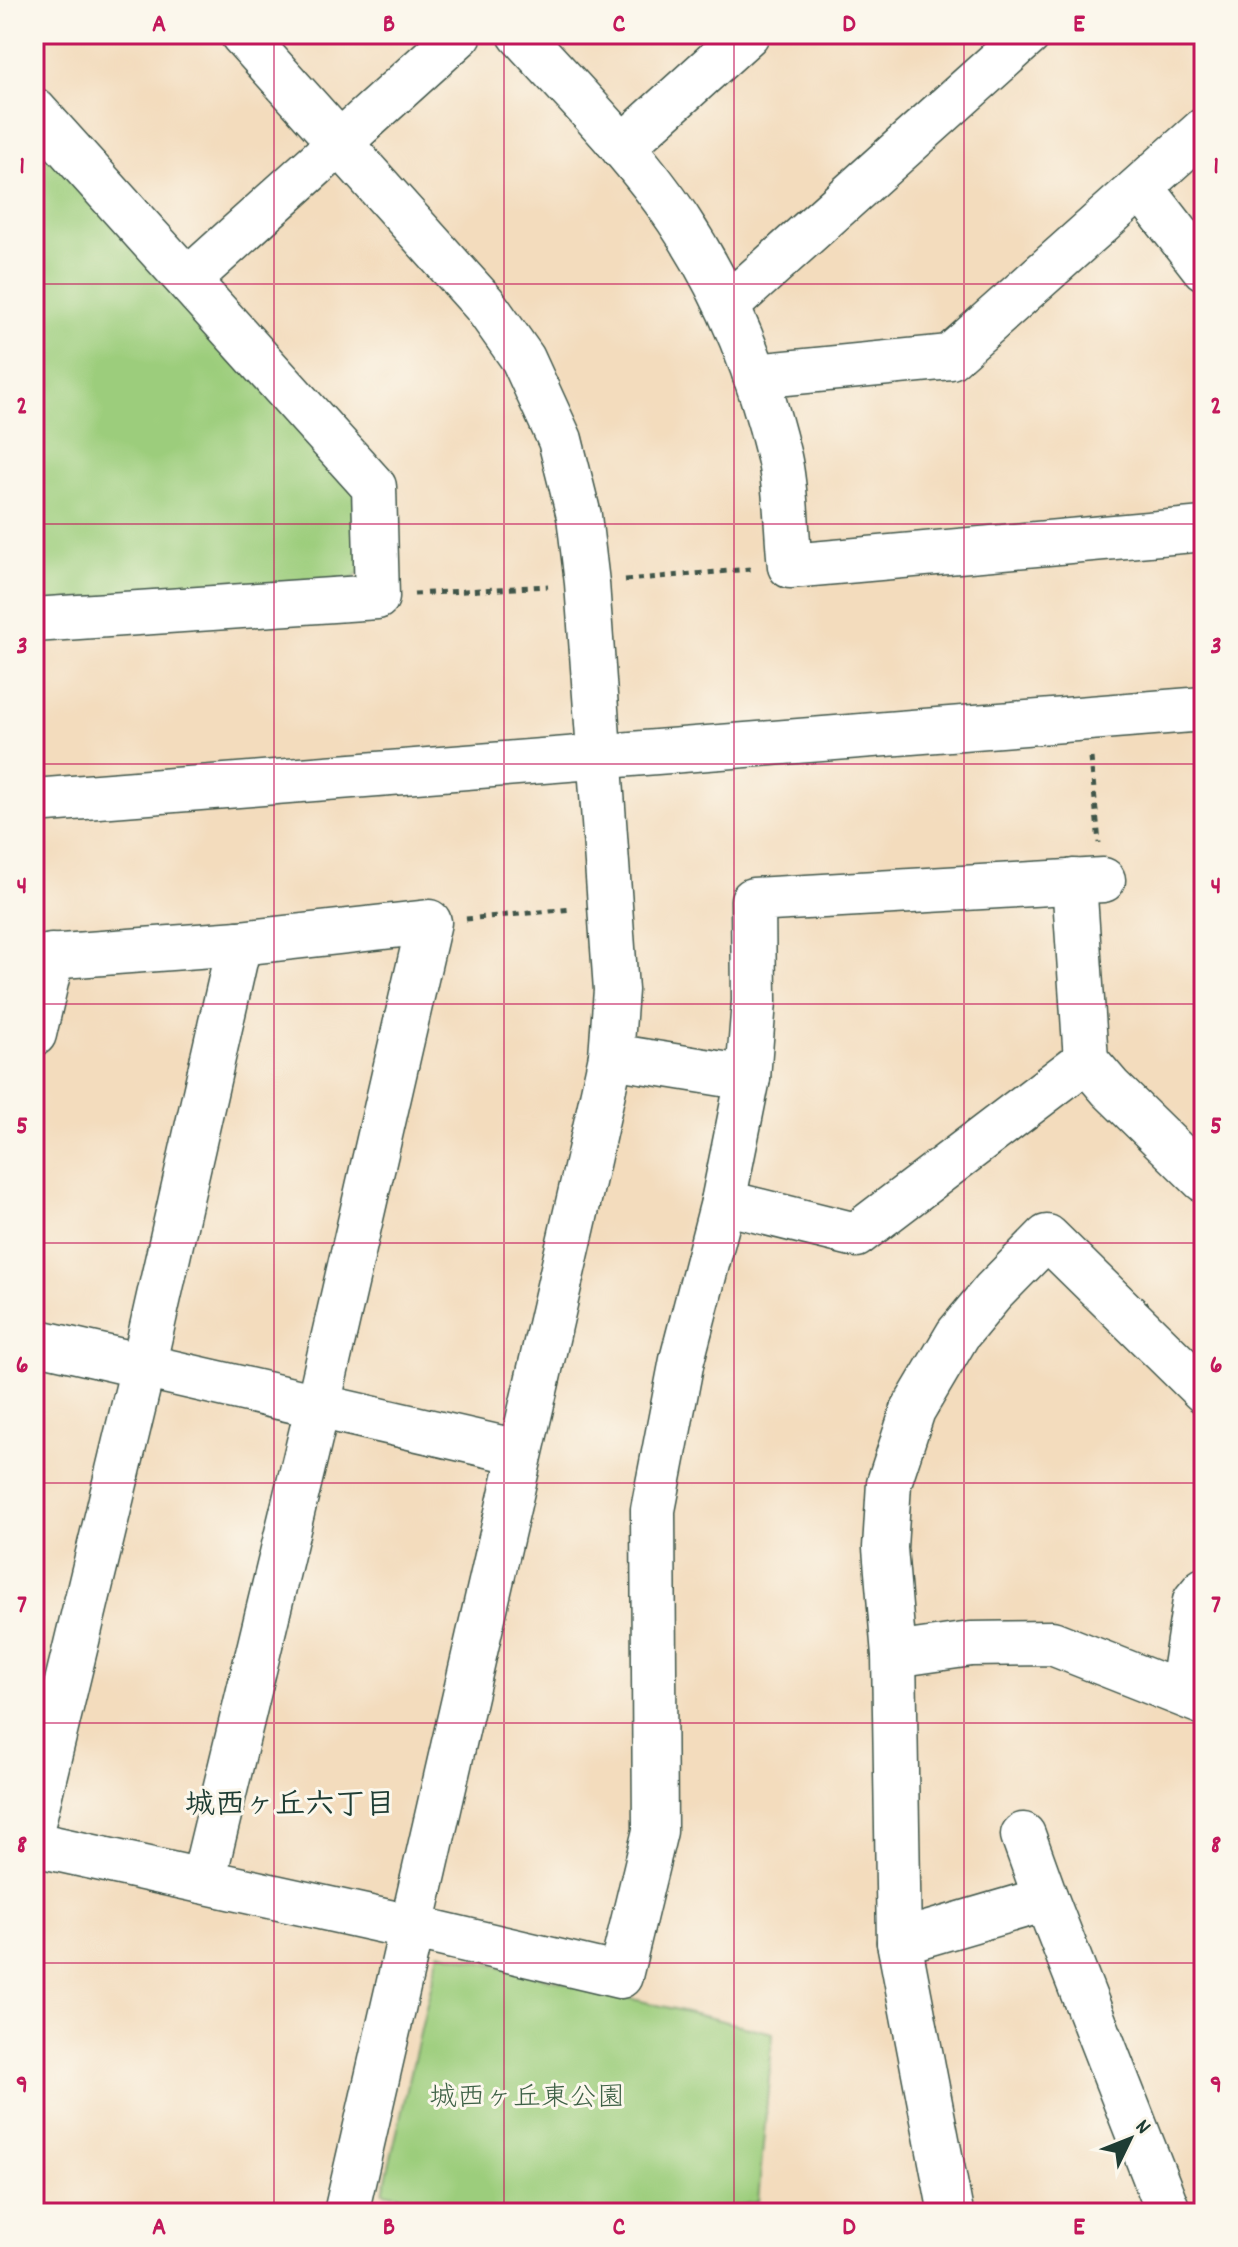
<svg xmlns="http://www.w3.org/2000/svg" width="1238" height="2247" viewBox="0 0 1238 2247" font-family="Dekko,'Klee One',sans-serif">
  <rect width="100%" height="100%" fill="#fbf7ec"/>
  <filter id="ink" filterUnits="userSpaceOnUse"><feTurbulence type="fractalNoise" baseFrequency=".0125" numOctaves="2"/><feDisplacementMap in="SourceGraphic" scale="16" xChannelSelector="R" yChannelSelector="G"/><feConvolveMatrix kernelMatrix="1 2 1 2 8 2 1 2 1" color-interpolation-filters="sRGB"/></filter>
  <filter id="wash" filterUnits="userSpaceOnUse"><feTurbulence type="fractalNoise" baseFrequency=".006" numOctaves="4" result="noise"/><feDisplacementMap in="SourceGraphic" scale="32" xChannelSelector="R" yChannelSelector="G"/><feGaussianBlur stdDeviation="1.8" result="paint"/><feColorMatrix in="noise" values="0 0 0 0 0 0 0 0 0 0 0 0 0 0 0 0 0 1.4 0 .05"/><feComposite in="paint" operator="in"/></filter>
  <g filter="url(#wash)">
    <rect width="100%" height="100%" fill="#f3dcbd"/>
    <g fill="#9ccd7c" stroke="#5e8558" stroke-width="2">
      <path d="M34 132 357 489 362 568 353 579 34 603Z"/>
      <path d="M439 1952 773 2033 758 2202 700 2213H496L383 2192Z"/>
    </g>
  </g>
  <g filter="url(#ink)">
    <g fill="none" stroke-linecap="round" stroke-linejoin="round">
      <g stroke="#3f5549" stroke-width="47">
        <g id="minor">
          <path d="M242 34 484 304 523 359 560 440 579 516 587 583 616 990 611 1056 588 1160 346 2213"/>
          <path d="M520 34C574 94 633 152 678 219 726 291 759 373 779 457 787 492 786 531 790 566L1204 529"/>
          <path d="M34 110 374 487 377 597 34 620"/>
          <path d="M622 147 747 34"/>
          <path d="M1141 187 1204 268"/>
          <path d="M188 280 460 34"/>
          <path d="M728 305 1029 34"/>
          <path d="M755 376 950 357 1204 130"/>
          <path d="M34 801 1204 709"/>
          <path d="M1074 881 1086 1060 1110 1088 1204 1180"/>
          <path d="M34 958 239 943 429 922 318 1405 203 1881"/>
          <path d="M34 1034 52 956"/>
          <path d="M611 1056 748 1078"/>
          <path d="M723 1202 856 1235 1086 1060"/>
          <path d="M34 1341 519 1452"/>
          <path d="M894 1655 971 1644 1052 1643 1204 1703"/>
          <path d="M1181 1693 1195 1601 1204 1590"/>
          <path d="M34 1819 143 1367 239 943"/>
          <path d="M1023 1835 1046 1899 1167 2208"/>
          <path d="M34 1844 411 1927 620 1976 655 1831 653 1510 682 1360 723 1202 748 1078 754 1001 753 900 1103 880"/>
          <path d="M899 1942 1046 1899"/>
          <path d="M951 2213 899 1942 894 1655 885 1548 889 1483 913 1410 958 1334 993 1292 1047 1237 1204 1391"/>
        </g>
      </g>
      <g stroke="#3f5549" stroke-width="5" stroke-dasharray="6 6" stroke-linecap="butt">
        <path d="M625 580 751 569"/>
        <path d="M414 594 548 586"/>
        <path d="M1091 758 1099 843"/>
        <path d="M466 919 572 909"/>
      </g>
      <use href="#minor" stroke="#fff" stroke-width="44"/>
    </g>
  </g>
  <path fill="none" stroke="#c2185b" stroke-width="2" stroke-opacity="0.55" d="M274 34V2213M504 34V2213M734 34V2213M964 34V2213M34 284H1204M34 524H1204M34 764H1204M34 1004H1204M34 1243H1204M34 1483H1204M34 1723H1204M34 1963H1204"/>
  <g text-anchor="middle" stroke-width="6" stroke-linejoin="round" paint-order="stroke">
    <g font-size="28" fill="#3e6146" stroke="#fbf7ec">
      <text x="527" y="2105">城西ヶ丘東公園</text>
    </g>
    <g font-size="30" font-weight="bold" fill="#1f3d34" stroke="#fbf7ec">
      <text x="290" y="1813">城西ヶ丘六丁目</text>
    </g>
  </g>
  <rect width="1238" height="2247" fill="none" stroke="#fbf7ec" stroke-width="88"/>
  <g transform="translate(1130 2139) rotate(47)" stroke="#fbf7ec" stroke-width="6" paint-order="stroke">
  <path d="M0-6L14 30L0 20L-14 30Z" fill="#1f3d34"/>
  <text y="-12" font-size="22" font-weight="bold" text-anchor="middle" fill="#1f3d34">N</text>
  </g>
  <rect x="44" y="44" width="1150" height="2159" fill="none" stroke="#c2185b" stroke-width="3"/>
  <g font-size="26" text-anchor="middle" font-weight="bold" fill="#c2185b">
    <text x="159" y="31">A</text>
    <text x="389" y="31">B</text>
    <text x="619" y="31">C</text>
    <text x="849" y="31">D</text>
    <text x="1079" y="31">E</text>
    <text x="22" y="173">1</text>
    <text x="1216" y="173">1</text>
    <text x="22" y="413">2</text>
    <text x="1216" y="413">2</text>
    <text x="22" y="653">3</text>
    <text x="1216" y="653">3</text>
    <text x="22" y="893">4</text>
    <text x="1216" y="893">4</text>
    <text x="22" y="1133">5</text>
    <text x="1216" y="1133">5</text>
    <text x="22" y="1372">6</text>
    <text x="1216" y="1372">6</text>
    <text x="22" y="1612">7</text>
    <text x="1216" y="1612">7</text>
    <text x="22" y="1852">8</text>
    <text x="1216" y="1852">8</text>
    <text x="22" y="2092">9</text>
    <text x="1216" y="2092">9</text>
    <text x="159" y="2234">A</text>
    <text x="389" y="2234">B</text>
    <text x="619" y="2234">C</text>
    <text x="849" y="2234">D</text>
    <text x="1079" y="2234">E</text>
  </g>
</svg>
